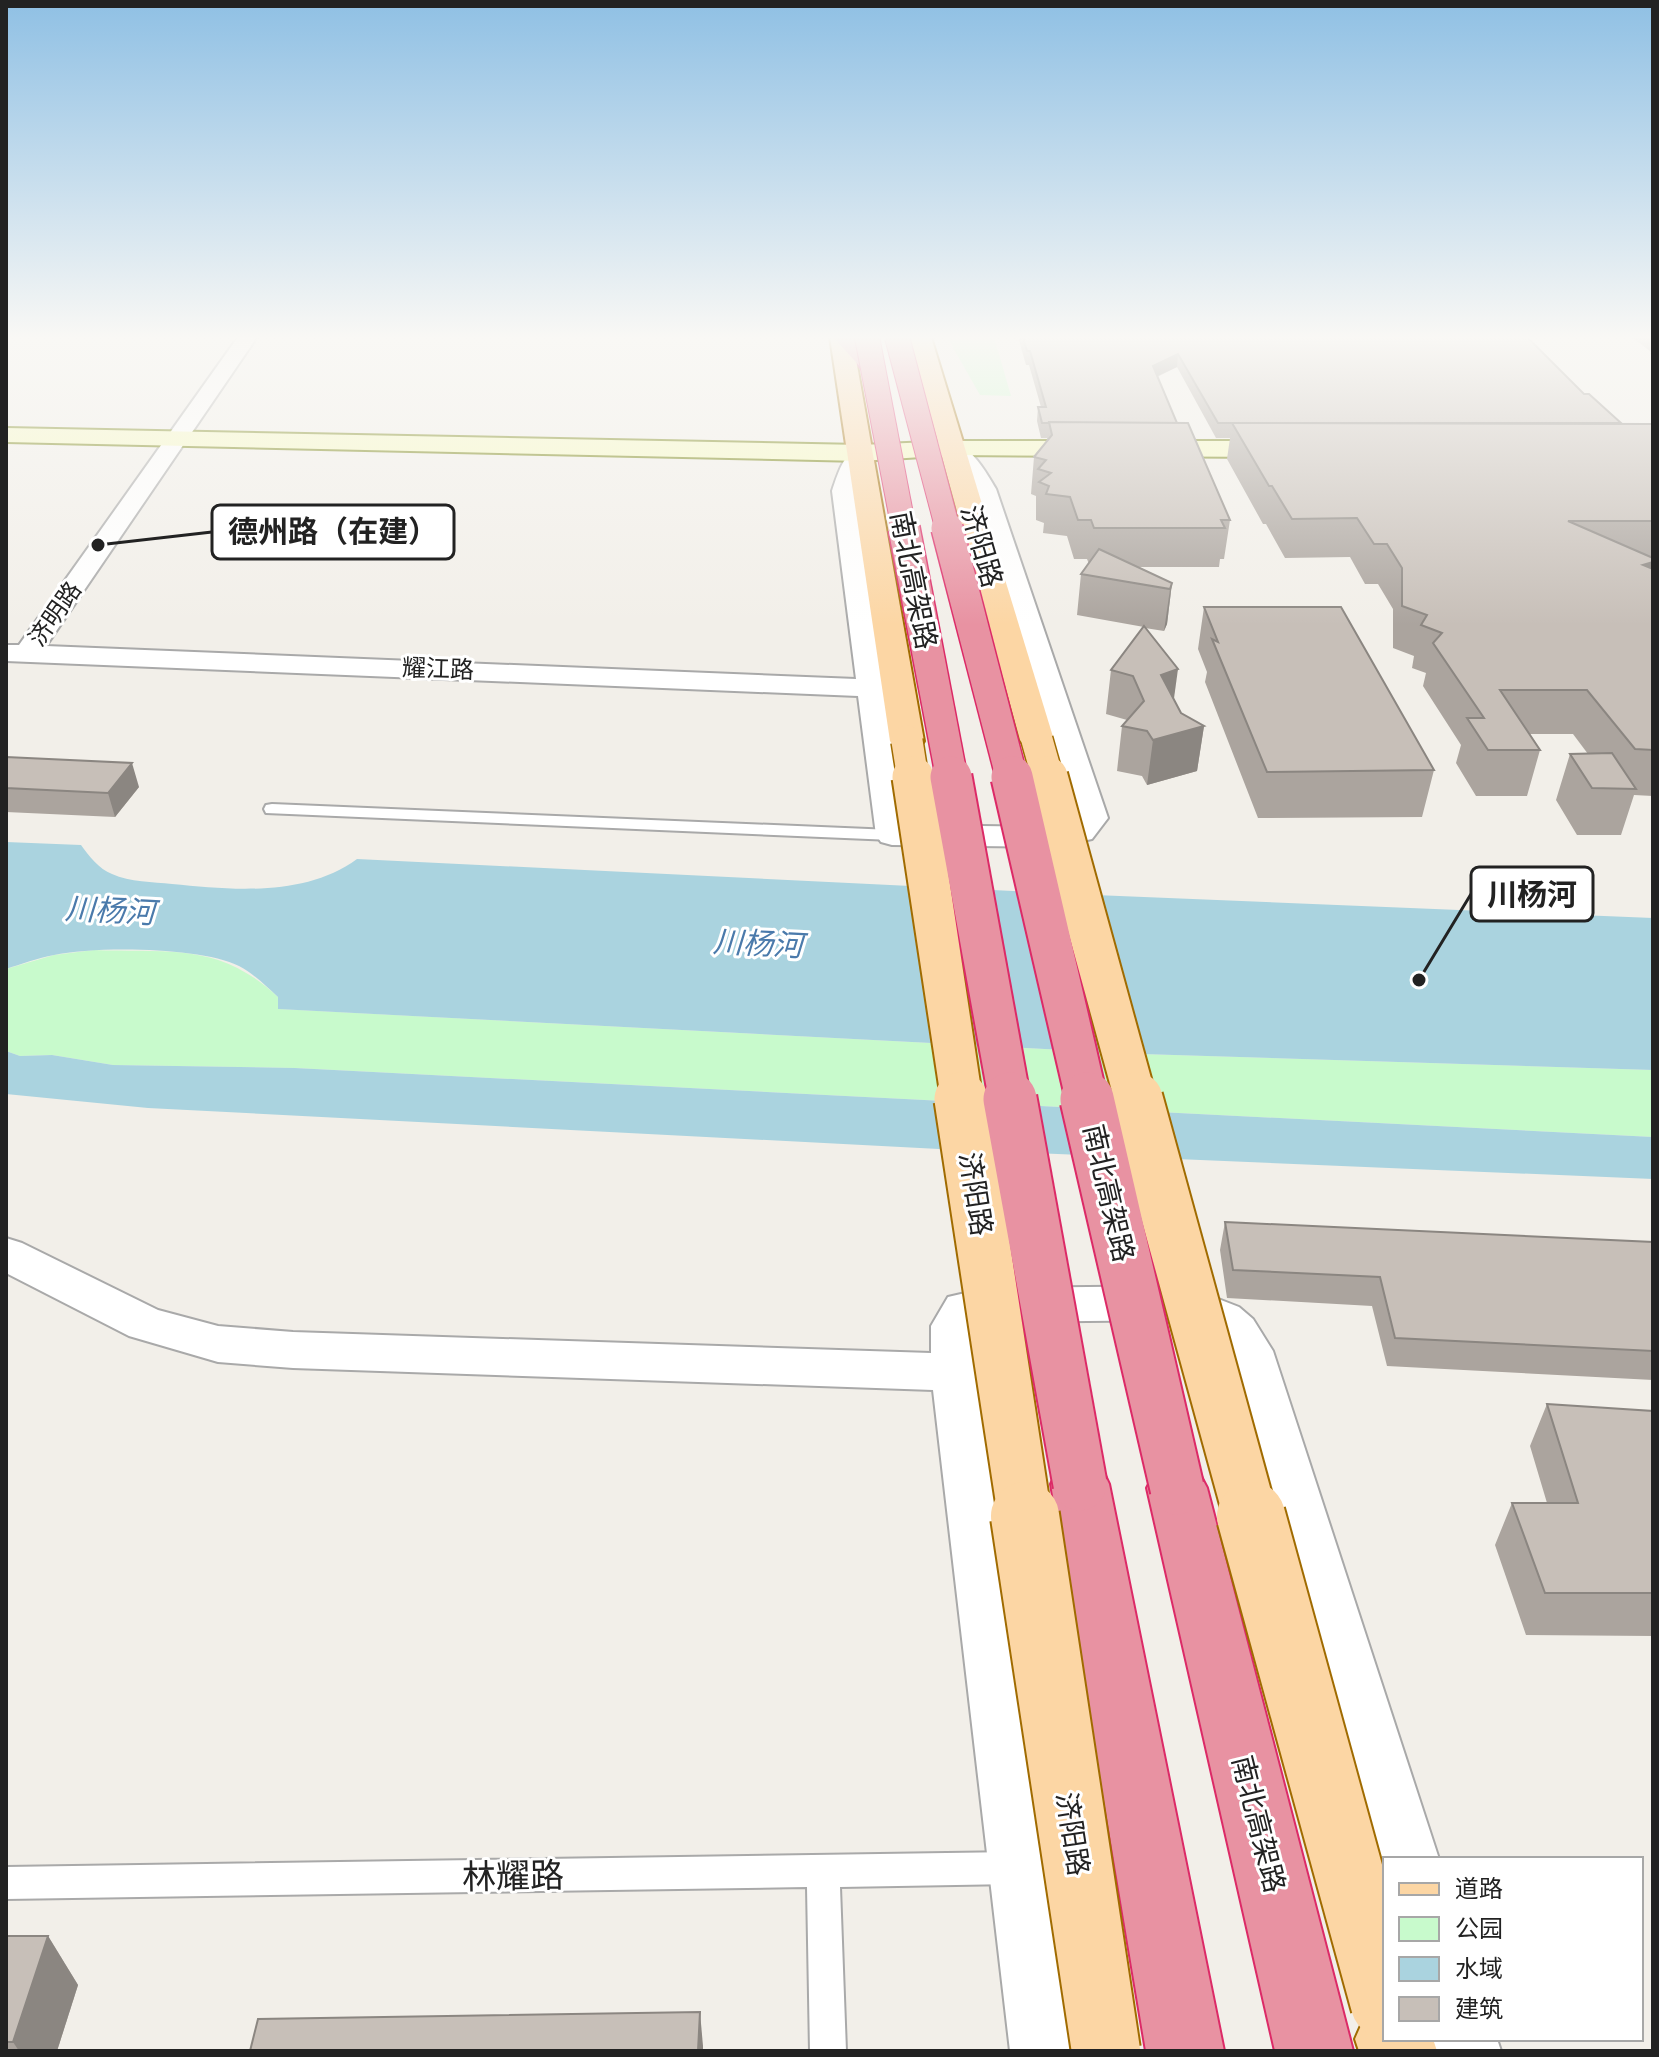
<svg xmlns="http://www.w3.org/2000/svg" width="1659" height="2057" viewBox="0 0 1659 2057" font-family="Roboto,'Noto Sans SC',sans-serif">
  <rect width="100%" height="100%" fill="#f2efe9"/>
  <g fill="#c8facc">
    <path d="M947 337H994L1011 396 980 395Z"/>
    <path d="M94 950C170 953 219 942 278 997L279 1009 1141 1054 1653 1070V1137L295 1068 113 1065 52 1055 20 1056 6 1051V969L54 955Z"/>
  </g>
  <g fill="#aad3df">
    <path d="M6 842 81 845C89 856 99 869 112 874 130 882 153 882 172 884 233 890 305 897 357 859L1095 895 1653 918V1070L1141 1054 278 1009V997C266 986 254 974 239 966 202 947 96 946 54 955 38 958 21 964 6 969Z"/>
    <path d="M6 1051 20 1056 52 1055 113 1065 295 1068 1653 1137V1179L939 1149 148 1108 6 1094Z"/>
  </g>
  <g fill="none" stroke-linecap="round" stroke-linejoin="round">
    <g stroke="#a9a9a9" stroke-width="4">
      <g id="lane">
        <path d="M272 804 892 830 901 835 892 840 266 813 264 809 266 805Z"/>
        <path d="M1014 1852 1025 1857 1030 1868 1025 1879 1014 1884 840 1887 846 2051H810L807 1887 6 1899V1867Z"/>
      </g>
    </g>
    <g stroke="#a9a9a9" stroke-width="4">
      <g id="street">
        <path d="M238 337H257L46 646 856 679 832 491C837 476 844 451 861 446L872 453 860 472 854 491 907 825 1055 827 1070 824 1076 817 974 489 963 472 941 448 952 442C972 447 986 472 996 489L1108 818 1092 839 1055 847 892 845 881 842 876 835 858 696 6 661V645H19Z"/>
        <path d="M6 1238 22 1243 158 1310 218 1326 293 1332 931 1353V1326L948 1297 987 1288 1185 1286 1239 1307 1253 1319 1273 1351 1439 1859H1385V1878L1226 1353C1215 1337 1203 1327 1184 1320L987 1322 977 1326 979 1372 1076 2051H1010L933 1390 293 1368 218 1362 129 1336 6 1273Z"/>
        <path d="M1431 2039H1497L1501 2051H1435Z"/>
      </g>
    </g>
    <g stroke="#707d05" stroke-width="4">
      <path id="secondary" d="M6 428 861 445 952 441H1287L1296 444 1300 449 1296 454 1287 457 952 455 861 461 6 442Z"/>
    </g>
    <g stroke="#a06b00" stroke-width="4">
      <g id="primary">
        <path d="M830 337H852L924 741 919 748 907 751 895 748 890 741Z"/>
        <path d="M909 337H931L1054 740 1049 747 1037 750 1025 747 1020 740Z"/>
        <path d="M1385 2004V2039H1433L1437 2051H1359L1355 2039 1367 2012Z"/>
      </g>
    </g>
    <g stroke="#dc2a67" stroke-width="4">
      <g id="highway">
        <path d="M833 337H856L884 367 881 372H865Z"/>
        <path d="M1080 1460 1101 1467 1109 1484 1224 2051H1146L1051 1484 1059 1467Z"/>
        <path d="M1177 1464 1198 1471 1207 1488 1353 2051H1275L1147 1488 1156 1471Z"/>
      </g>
    </g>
    <use href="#lane" fill="#fff" fill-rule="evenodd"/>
    <use href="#street" fill="#fff" fill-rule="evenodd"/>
    <use href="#secondary" fill="#f7fabf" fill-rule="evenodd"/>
    <use href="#primary" fill="#fcd6a4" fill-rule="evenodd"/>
    <use href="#highway" fill="#e892a2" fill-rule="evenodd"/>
    <g stroke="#a06b00" stroke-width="34" stroke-linecap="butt">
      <g id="primary-bridge-far3">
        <path d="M1037 740 1048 779"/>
        <path d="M907 741 913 779"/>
      </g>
    </g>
    <g stroke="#a06b00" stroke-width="45" stroke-linecap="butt">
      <g id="primary-bridge-far2">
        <path d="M913 777 962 1101"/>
        <path d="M1047 777 1136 1101"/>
      </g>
    </g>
    <g stroke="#a06b00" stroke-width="57" stroke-linecap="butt">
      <g id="primary-bridge-far1">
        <path d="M961 1099 1025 1518"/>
        <path d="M1136 1099 1251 1518"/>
      </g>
    </g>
    <g stroke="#a06b00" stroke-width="72" stroke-linecap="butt">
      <g id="primary-bridge">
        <path d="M1025 1516 1106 2051"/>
        <path d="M1251 1516 1385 2004"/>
      </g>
    </g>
    <g stroke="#dc2a67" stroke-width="26" stroke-linecap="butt">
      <g id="highway-bridge-far3">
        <path d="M867 337 904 530"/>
        <path d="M897 337 948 530"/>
      </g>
    </g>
    <g stroke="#dc2a67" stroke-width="34" stroke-linecap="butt">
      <g id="highway-bridge-far2">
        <path d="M904 528 952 779"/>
        <path d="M947 528 1012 779"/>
      </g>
    </g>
    <g stroke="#dc2a67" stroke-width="45" stroke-linecap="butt">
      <g id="highway-bridge-far1">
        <path d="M951 777 1010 1101"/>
        <path d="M1012 777 1087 1101"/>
      </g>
    </g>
    <g stroke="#dc2a67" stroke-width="57" stroke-linecap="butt">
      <g id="highway-bridge">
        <path d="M1010 1099 1080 1484"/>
        <path d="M1087 1099 1177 1488"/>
      </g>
    </g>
    <use href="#primary-bridge-far3" stroke="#fcd6a4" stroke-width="31"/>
    <use href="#primary-bridge-far2" stroke="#fcd6a4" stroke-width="41"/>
    <use href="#primary-bridge-far1" stroke="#fcd6a4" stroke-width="53"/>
    <use href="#primary-bridge" stroke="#fcd6a4" stroke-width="68"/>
    <use href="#highway-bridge-far3" stroke="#e892a2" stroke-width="24"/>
    <use href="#highway-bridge-far2" stroke="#e892a2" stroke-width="31"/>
    <use href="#highway-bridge-far1" stroke="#e892a2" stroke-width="41"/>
    <use href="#highway-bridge" stroke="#e892a2" stroke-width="53"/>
  </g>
  <g fill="#aba49e">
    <path d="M1018 337H1527L1584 394 1621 423 1653 425V796L1634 795 1621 835H1577L1556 800 1570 754H1588L1573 734H1530L1540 750 1527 796H1476L1456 763 1461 745 1423 686 1426 673 1412 668 1414 656 1393 648V609L1378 584H1365L1350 557 1285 558 1266 524H1263L1227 459 1230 438H1216L1177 367 1157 377 1177 423 1230 520 1224 559H1220L1219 567H1139L1172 583 1167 624 1164 631 1145 628 1174 699 1181 713 1204 726 1197 771 1147 785 1142 776 1117 771 1122 726 1127 720 1106 714 1111 670 1144 627 1077 615 1081 574 1089 564 1087 559H1074L1067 536 1043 533 1044 523 1036 520V496L1031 494 1034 457 1047 441V438H1041L1037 421 1038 407H1041L1029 365H1026Z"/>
    <path d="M1632 337H1653V356L1650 354 1651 352Z"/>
    <path d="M1204 607 1434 770 1422 817 1258 818 1205 682 1207 672 1198 649Z"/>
    <path d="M6 757 139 787 115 817 6 812Z"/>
    <path d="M1225 1222 1653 1242V1380L1387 1366 1372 1306 1227 1298 1220 1250Z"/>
    <path d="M1547 1404 1653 1411V1636L1526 1635 1495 1545 1512 1503H1547L1530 1446Z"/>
    <path d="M6 1936H48L78 1985 57 2051H6Z"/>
  </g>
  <g fill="#8b8681">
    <path d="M1178 354 1177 367 1151 379 1153 366Z"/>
    <path d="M1653 562V578L1643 565Z"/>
    <path d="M1172 583 1167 624 1164 631 1170 589Z"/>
    <path d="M1178 669 1172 713 1161 675Z"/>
    <path d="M1204 726 1197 771 1147 785 1153 740Z"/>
    <path d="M132 763 139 787 115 817 108 793Z"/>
    <path d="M48 1936 78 1985 57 2051H19L13 2042Z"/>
    <path d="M700 2012 703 2046V2051H698Z"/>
  </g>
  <g fill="#c7bfb8" stroke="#8b8681" stroke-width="2">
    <path d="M1023 337H1527L1584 394H1589L1621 423H1218L1178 354 1153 366 1177 423H1042L1038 407H1046L1030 351H1027Z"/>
    <path d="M1049 422 1188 423 1230 520H1221L1225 528H1094L1091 520H1078L1070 497 1046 494 1049 486 1039 482 1051 473 1038 469 1046 460 1034 457 1052 435Z"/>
    <path d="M1232 423 1652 424 1653 521H1568L1653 558V562L1643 565 1653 569V750L1635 749 1587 690H1500L1540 750H1488L1467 718H1484L1433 643 1442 633 1421 625 1427 615 1402 606V568L1387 544H1374L1357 518 1292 519 1272 486H1269Z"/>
    <path d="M1099 549 1172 583 1170 589 1081 574Z"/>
    <path d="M1204 607H1341L1434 770 1267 772 1212 639 1218 642Z"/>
    <path d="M1144 626 1178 669 1161 675 1181 713 1204 726 1153 740 1147 731 1122 726 1144 701 1133 676 1111 670Z"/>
    <path d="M1612 753 1636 789 1592 788 1570 754Z"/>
    <path d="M6 757 132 763 108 793 6 788Z"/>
    <path d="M1225 1222 1653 1242V1351L1395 1338 1380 1277 1233 1270Z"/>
    <path d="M1547 1404 1653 1411V1593H1545L1512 1503H1578Z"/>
    <path d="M6 1936H48L13 2042H6Z"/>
    <path d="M700 2012 698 2051H250L258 2019Z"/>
  </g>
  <linearGradient id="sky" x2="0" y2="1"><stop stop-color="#8fc0e4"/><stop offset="0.54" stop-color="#f9f8f5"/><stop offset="1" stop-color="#f9f8f5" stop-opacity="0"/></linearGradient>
  <rect width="1659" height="625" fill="url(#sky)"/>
  <g text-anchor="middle" stroke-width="6" stroke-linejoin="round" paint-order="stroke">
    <g font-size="24" fill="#222" stroke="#fff">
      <text transform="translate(55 614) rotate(-55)" y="8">济明路</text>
      <text transform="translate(438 669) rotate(2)" y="8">耀江路</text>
    </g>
    <g font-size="28" fill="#222" stroke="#fff">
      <text transform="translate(982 546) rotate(74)" y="10">济阳路</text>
      <text transform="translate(914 580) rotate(79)" y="10">南北高架路</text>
      <text transform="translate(1109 1193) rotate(77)" y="10">南北高架路</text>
      <text transform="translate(976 1194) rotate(81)" y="10">济阳路</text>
      <text transform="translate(1259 1824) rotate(76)" y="10">南北高架路</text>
      <text transform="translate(1073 1834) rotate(81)" y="10">济阳路</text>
    </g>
    <g font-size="30" font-style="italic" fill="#4a7aab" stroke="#fff">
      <text transform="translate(110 911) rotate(3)" y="10">川杨河</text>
      <text transform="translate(758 944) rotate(3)" y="10">川杨河</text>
    </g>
    <g font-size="34" fill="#222" stroke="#fff">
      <text transform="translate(513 1876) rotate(-1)" y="12">林耀路</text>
    </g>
  </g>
  <path fill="none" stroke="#222" stroke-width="3" d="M98 545L212 532M1419 980L1471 894"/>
  <g fill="#222" stroke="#fff" stroke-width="3">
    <circle cx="98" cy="545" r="8"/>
    <circle cx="1419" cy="980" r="8"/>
  </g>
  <g fill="#fff" stroke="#222" stroke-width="3">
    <rect x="212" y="505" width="242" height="54" rx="8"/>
    <rect x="1471" y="867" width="122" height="54" rx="8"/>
  </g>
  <g font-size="30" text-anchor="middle" font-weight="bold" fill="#222">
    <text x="333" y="542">德州路（在建）</text>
    <text x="1532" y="905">川杨河</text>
  </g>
  <rect width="1659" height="2057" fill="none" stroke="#222222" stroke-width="16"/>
  <rect x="1383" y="1857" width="260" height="184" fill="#ffffff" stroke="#a7a7a7" stroke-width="2"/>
  <rect x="1399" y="1883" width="40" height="12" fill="#fcd6a4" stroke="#a7a7a7" stroke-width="2"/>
  <text x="1455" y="1897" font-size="24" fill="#222222">道路</text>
  <rect x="1399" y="1917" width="40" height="24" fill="#c8facc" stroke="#a7a7a7" stroke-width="2"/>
  <text x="1455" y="1937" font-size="24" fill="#222222">公园</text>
  <rect x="1399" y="1957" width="40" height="24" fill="#aad3df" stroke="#a7a7a7" stroke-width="2"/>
  <text x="1455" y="1977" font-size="24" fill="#222222">水域</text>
  <rect x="1399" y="1997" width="40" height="24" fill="#c7bfb8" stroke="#a7a7a7" stroke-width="2"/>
  <text x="1455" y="2017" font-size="24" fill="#222222">建筑</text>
</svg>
